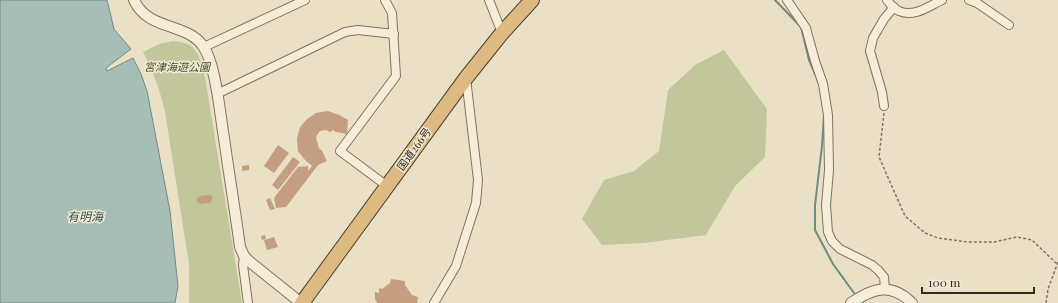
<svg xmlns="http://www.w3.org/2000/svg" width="1058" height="303" viewBox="0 0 1058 303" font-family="'Playfair Display','Noto Sans JP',serif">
  <rect width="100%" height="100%" fill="#eae0c6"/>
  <g fill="#c1c79b">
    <path d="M173 41C199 43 199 56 205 77L242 303H189V264L165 112C160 90 153 71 143 52L159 44Z"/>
    <path d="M724 50 767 109 765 157 735 186 706 235 644 243 602 245 582 219 604 180 634 171 659 151 668 90 695 65Z"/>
  </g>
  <path fill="#a7beb7" stroke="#6f8b85" d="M0 0H107L114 29 131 49 106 68 107 71 133 58 141 74 147 91 170 211 178 286 175 303H0Z"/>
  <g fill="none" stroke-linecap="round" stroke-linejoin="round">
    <g stroke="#6f8b85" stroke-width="2">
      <path d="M775 0 801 27 809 60 819 83"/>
      <path d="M824 115 822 146 815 205V230L833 264 854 293"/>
    </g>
  </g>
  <g fill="#c49e80">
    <path d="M328 111 339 115 348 120 347 134 336 132 333 130 330 132 326 130 320 131 317 135 316 138 319 148 322 151 327 161 318 165 286 207 276 208 274 198 298 167 308 166V171L312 166 305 160 298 151 297 139 300 127 307 119 316 113Z"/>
    <path d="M278 145 289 153 274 173 264 166Z"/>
    <path d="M293 157 300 162 278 190 272 185Z"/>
    <path d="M249 165V170L242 171V166Z"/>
    <path d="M209 195 213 197 210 203 200 204 196 200 200 196Z"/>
    <path d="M270 198 275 209 270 210 266 200Z"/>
    <path d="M265 235 266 239 262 240 261 236Z"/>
    <path d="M274 237 278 247 267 250 264 240Z"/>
    <path d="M391 279 405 281V285L412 295 418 297 417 303H377L375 299V292L379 293V288L382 289 390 283Z"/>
  </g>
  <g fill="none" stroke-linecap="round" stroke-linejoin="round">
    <g stroke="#83725e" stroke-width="10">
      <g id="minor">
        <path d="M385 0 392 13 396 76 340 151 387 186"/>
        <path d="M489 0 502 33"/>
        <path d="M787 0 806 28 815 61 823 84 828 115 829 170 826 205 828 232 832 241 840 249 872 265 878 270 884 277 885 289"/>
        <path d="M887 0C890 4 894 9 899 11 914 18 929 6 942 0"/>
        <path d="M969 0 977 3 1009 25"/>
        <path d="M204 47 305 0"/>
        <path d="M217 94 345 32 358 30 394 34"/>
        <path d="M884 106 882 92 870 51 873 38 884 19 894 7"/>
        <path d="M244 256 243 265 248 303"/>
        <path d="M434 303 456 266 476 203 478 180 466 78"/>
      </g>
    </g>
    <g stroke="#83725e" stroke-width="12">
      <g id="tertiary">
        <path d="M134 0C148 31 186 22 203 46 216 64 220 115 224 138 229 174 235 210 240 247L244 256 250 262 301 303"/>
        <path d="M851 303C873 288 891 282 912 303"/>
      </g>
    </g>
    <g stroke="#514131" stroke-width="16">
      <path id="trunk" d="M302 303 466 78 502 33 532 0"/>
    </g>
    <g stroke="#83725e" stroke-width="1.5" stroke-dasharray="3 2" stroke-linecap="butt">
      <path d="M884 113 879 157 905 216 925 233 938 238 968 242H994L1017 237 1032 240 1057 264"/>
      <path d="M1046 303 1048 289 1058 262"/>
    </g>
    <use href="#minor" stroke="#f5edd8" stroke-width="8"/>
    <use href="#tertiary" stroke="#f5edd8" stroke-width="10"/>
    <use href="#trunk" stroke="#dcba81" stroke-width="14"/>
  </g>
  <g text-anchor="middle" stroke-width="3" stroke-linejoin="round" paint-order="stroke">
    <g font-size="11" font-style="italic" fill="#454f29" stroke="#f2ead5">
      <text x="177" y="71">宮津海遊公園</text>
    </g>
    <g font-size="11" fill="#352a20" stroke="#f2ead5">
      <text transform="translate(414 149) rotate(-54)" y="4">国道266号</text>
    </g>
    <g font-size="12" font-style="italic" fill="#315352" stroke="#f2ead5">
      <text x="85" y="221">有明海</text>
    </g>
  </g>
  <path d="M922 287v6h112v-6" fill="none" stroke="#352a20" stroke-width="2"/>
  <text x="928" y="287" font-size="12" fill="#352a20" stroke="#f2ead5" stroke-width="3" paint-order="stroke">100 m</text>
</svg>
